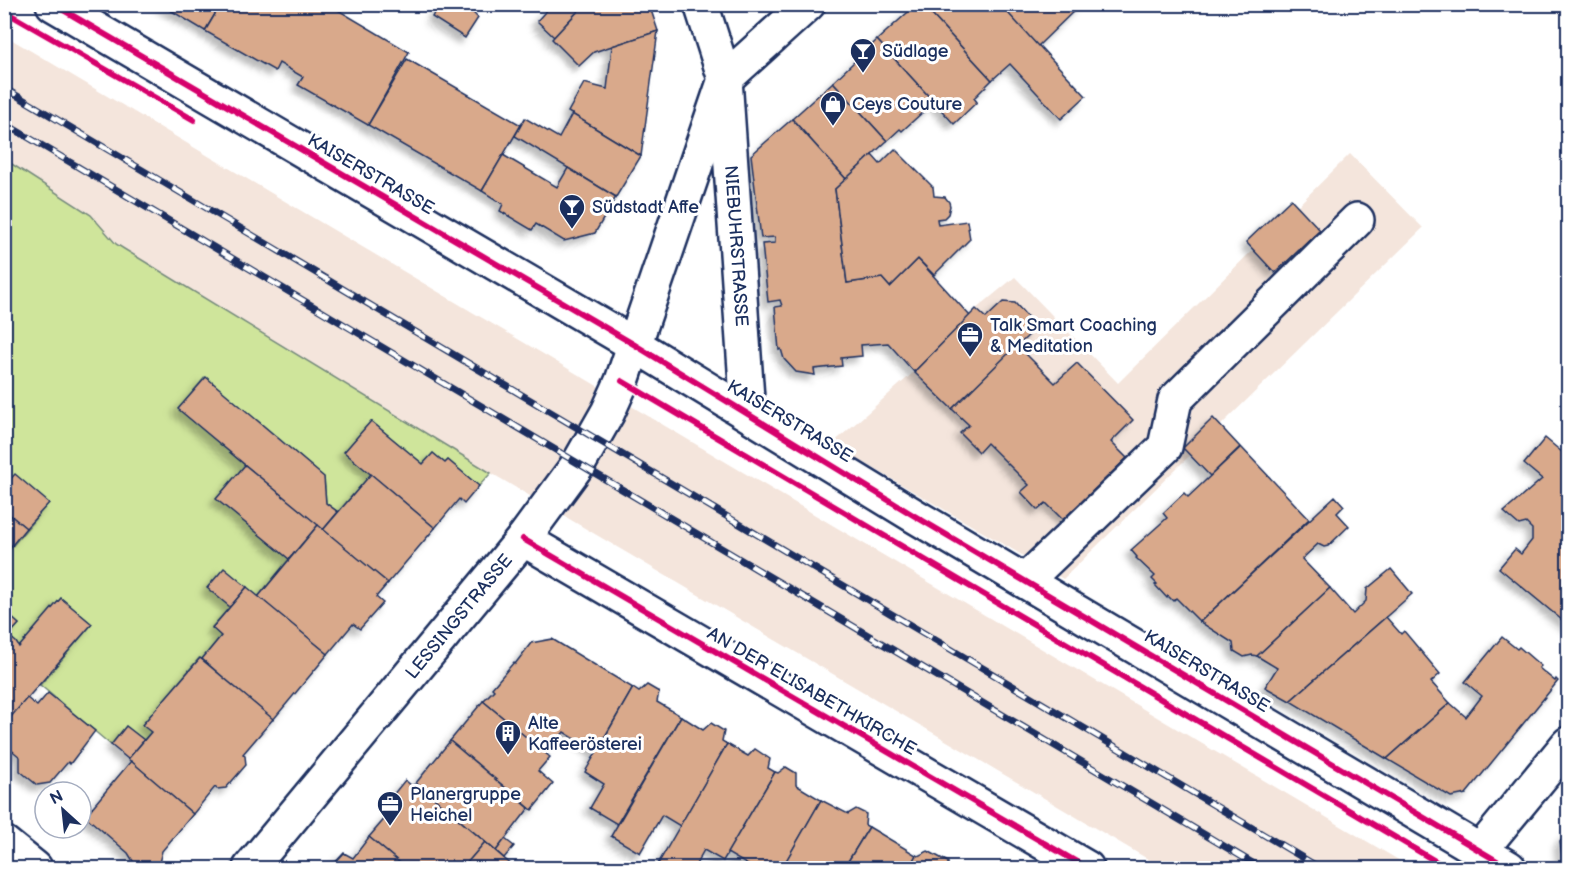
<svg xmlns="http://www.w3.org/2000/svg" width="1573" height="873" viewBox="0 0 1573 873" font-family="'Balsamiq Sans',sans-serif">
  <defs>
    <filter id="shadow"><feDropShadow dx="-5.5" dy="5.5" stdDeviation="3" flood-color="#0004"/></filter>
  </defs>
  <rect width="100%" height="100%" fill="#fff"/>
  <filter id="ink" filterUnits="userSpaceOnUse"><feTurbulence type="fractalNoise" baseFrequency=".0167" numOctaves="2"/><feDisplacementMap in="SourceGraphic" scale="12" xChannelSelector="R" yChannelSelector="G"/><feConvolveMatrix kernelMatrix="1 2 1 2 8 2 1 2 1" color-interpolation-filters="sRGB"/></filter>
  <g filter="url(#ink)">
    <g fill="#f4e5dc">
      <path d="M4 35 1412 868H1163L491 473 124 249 116 244 91 215 5 159Z"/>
      <path d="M1350 154 1423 228 1063 579 832 444 914 372 976 309 1015 277 1118 383Z"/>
    </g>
    <path fill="#cfe59b" stroke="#758a7c" stroke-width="1.5" d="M4 159 91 215 116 244 124 249 491 473 479 486 448 460 445 463 433 453 423 464 371 421 345 452 371 474 338 512 326 503 324 477 205 377 179 409 245 465 217 499 289 559 258 597 230 607 212 627 221 636 202 659 199 658 143 725 151 732 144 740 126 726 111 745 40 685 92 624 61 598 19 647 9 635 19 624 5 611V555L48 503 5 486Z"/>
    <g fill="#d9a98b" stroke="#1b2f5e" stroke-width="1.5" filter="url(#shadow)">
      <path d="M160 4H221L205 31Z"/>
      <path d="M221 4H328L409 52 368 125 298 85 303 77 279 63 275 71 205 31Z"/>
      <path d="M439 4H465L478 18 465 38 432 17Z"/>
      <path d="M552 4H589L582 7 554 37 537 21Z"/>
      <path d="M589 4H649L658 31 594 52 579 66 552 39 582 7Z"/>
      <path d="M917 4H922L992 80 974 98 977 102 954 124 877 40Z"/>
      <path d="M922 4H1000L1086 96 1061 119 1010 64 992 80Z"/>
      <path d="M1000 4H1077L1079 6 1038 46Z"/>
      <path d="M658 31 641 156 568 112 584 83 607 89 612 46Z"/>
      <path d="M877 40 934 102 902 131 900 129 887 141 833 82Z"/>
      <path d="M407 59 521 125 482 191 368 125Z"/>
      <path d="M833 82 887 141 846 179 792 119Z"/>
      <path d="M572 114 641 156 616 197 515 136 525 118 559 138Z"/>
      <path d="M792 119 846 179 835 189 847 283 882 278 890 287 918 259 970 316 914 372 888 343 861 345 862 356 841 358 842 366 814 369 815 375 796 372 784 359 781 349 779 350 775 307 782 306 780 300 768 302 762 244 775 243V237L761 238 751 155Z"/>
      <path d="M895 149 933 187 934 196 945 197 949 202 950 206 948 214 944 218 937 219 938 225 967 221 970 239 934 275 918 259 890 287 882 278 847 283 835 189 872 155 880 164Z"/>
      <path d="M503 155 557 187 568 168 616 197 595 233 564 241 536 224 532 230 500 211 503 204 482 191Z"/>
      <path d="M1291 199 1320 230 1275 273 1246 242Z"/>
      <path d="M1003 302 1015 303 1032 322 1031 333 952 409 914 372 976 309 986 318Z"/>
      <path d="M1017 345 1055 383 1077 363 1133 420 1111 442 1127 458 1063 520 1046 503 1038 510 1021 492 1029 485 987 443 979 452 960 433 969 425 952 409Z"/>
      <path d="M206 377 324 477 326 503 338 512 323 530 178 409Z"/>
      <path d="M1213 418 1240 447 1210 476 1183 448Z"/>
      <path d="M371 421 423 464 433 453 445 463 448 460 479 486 464 504 459 499 435 528 344 452Z"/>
      <path d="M1545 438 1568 457V625L1499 568 1515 549 1521 554 1532 540V529L1526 523 1519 525 1504 512 1542 479 1524 464Z"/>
      <path d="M1241 447 1309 519 1200 622 1176 598 1173 601 1168 596 1167 598 1155 585 1157 584 1152 579 1155 576 1136 558 1137 557 1131 550 1167 518 1163 513 1184 493 1188 497Z"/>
      <path d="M245 465 318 525 289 559 216 499Z"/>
      <path d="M15 474 49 503 26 528 4 510V486Z"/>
      <path d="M371 474 435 528 388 583 323 530Z"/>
      <path d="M1335 496 1344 506 1337 513 1349 526 1328 546 1324 547 1318 544 1302 559 1330 588 1257 656 1252 655 1244 657 1234 651 1233 643 1200 622Z"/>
      <path d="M4 510 26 528 4 555Z"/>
      <path d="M318 525 388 583 376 597 383 603 360 629 353 624 328 654 258 597Z"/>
      <path d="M224 568 247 587 230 607 207 588Z"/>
      <path d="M1391 569 1412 594 1290 701 1265 687 1277 668 1257 656 1330 588 1353 614 1366 601 1367 589Z"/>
      <path d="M247 587 328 654 273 720 202 659 221 636 212 628Z"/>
      <path d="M61 598 92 624 4 725V632L16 642 19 647Z"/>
      <path d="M4 611 19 624 9 635 4 632Z"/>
      <path d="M1386 617 1401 634 1404 631 1440 674 1431 682 1450 703 1387 759 1290 701Z"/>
      <path d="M1502 637 1517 649 1519 647 1541 666 1539 668 1555 681 1556 679 1558 681 1466 794 1451 797 1387 759 1450 703 1466 717 1482 696 1465 682Z"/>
      <path d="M552 639 633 688 596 752 564 732 546 754 483 701 494 690 492 688 514 662 515 664 531 643Z"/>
      <path d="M200 658 273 719 243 754 245 756 246 765 226 788 217 789 215 787 193 814 128 759 151 732 142 725Z"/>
      <path d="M647 685 659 692 657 702 681 716 617 824 590 808 604 784 585 772 633 688 639 692Z"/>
      <path d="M48 693 95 731 70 764 68 762 50 783 37 785 20 771V757L4 744V725L27 698 37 706Z"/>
      <path d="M483 701 550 757 538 771 553 784 532 810 450 741Z"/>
      <path d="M681 716 703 730 711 723 724 731 722 741 727 744 680 826 662 815 640 853 611 836Z"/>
      <path d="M126 726 144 740 128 759 111 745Z"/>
      <path d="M450 741 529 808 496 851 416 783Z"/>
      <path d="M727 744 748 756 755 749 770 759 768 768 775 772 723 861 704 850 694 868H666L658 864Z"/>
      <path d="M131 761 193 814 162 851 159 863 150 868 136 866 128 853 85 816Z"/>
      <path d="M786 767 796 773V785L821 800 782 868H753L727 853 775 772 778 773Z"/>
      <path d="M405 780 412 786 416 783 485 842 466 864 472 868H406L369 837 393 809 395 806 388 801Z"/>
      <path d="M821 800 848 814 856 809 866 814 865 825 869 827 844 868H782Z"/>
      <path d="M869 827 916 855 909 868H844Z"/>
      <path d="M1568 832V867L1563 864 1560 842Z"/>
      <path d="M369 837 406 868H330L344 853 353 858Z"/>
      <path d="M505 839 514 846 504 858 496 851Z"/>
      <path d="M485 842 514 867 513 868H472L466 864Z"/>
      <path d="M928 851 948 862V868H909L916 855 918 856Z"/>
    </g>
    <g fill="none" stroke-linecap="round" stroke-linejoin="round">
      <g stroke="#1b2f5e" stroke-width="38">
        <g id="minor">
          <path d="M53 4 635 345 913 515 1509 868"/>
          <path id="s1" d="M701 4 725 79 748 413"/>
          <path d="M725 79 808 4"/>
          <path d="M523 539 1087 868"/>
          <path d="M1025 581 1165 447 1175 400 1357 220"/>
          <path d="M4 843 35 868"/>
          <path d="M1480 851 1568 744"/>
          <path id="s2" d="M250 868 523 539 579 463 608 412 622 381 725 79"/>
        </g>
      </g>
      <use href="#minor" stroke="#fff" stroke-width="33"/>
      <g stroke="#1b2f5e" stroke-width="7">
        <g id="rail">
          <path d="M4 88 1320 868"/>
          <path d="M4 123 1261 868"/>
        </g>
      </g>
      <use href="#rail" stroke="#fff" stroke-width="4.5" stroke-dasharray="14" stroke-linecap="butt"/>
      <g stroke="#fff" stroke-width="10">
        <g id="cycleway">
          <path d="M53 4 635 345 913 515 1509 868"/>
          <path d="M4 11 194 120"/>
          <path d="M622 381 1447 868"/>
          <path d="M523 539 1087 868"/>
        </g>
      </g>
      <use href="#cycleway" stroke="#d6006c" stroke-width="6"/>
    </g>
  </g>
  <defs>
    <g id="bar-pin" transform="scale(1.35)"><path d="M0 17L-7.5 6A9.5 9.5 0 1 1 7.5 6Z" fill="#1b2f5e" stroke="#fff"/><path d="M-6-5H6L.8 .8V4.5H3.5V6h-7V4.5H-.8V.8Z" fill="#fff"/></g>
    <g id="shop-pin" transform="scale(1.35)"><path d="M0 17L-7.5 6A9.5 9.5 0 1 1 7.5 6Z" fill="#1b2f5e" stroke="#fff"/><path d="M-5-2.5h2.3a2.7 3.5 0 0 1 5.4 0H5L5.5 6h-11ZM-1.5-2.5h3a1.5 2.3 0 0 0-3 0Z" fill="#fff"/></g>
    <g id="office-pin" transform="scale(1.35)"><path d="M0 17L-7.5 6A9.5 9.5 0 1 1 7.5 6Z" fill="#1b2f5e" stroke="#fff"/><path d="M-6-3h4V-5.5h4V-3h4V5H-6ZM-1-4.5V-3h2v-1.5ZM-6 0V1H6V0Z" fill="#fff"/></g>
    <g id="building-pin" transform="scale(1.35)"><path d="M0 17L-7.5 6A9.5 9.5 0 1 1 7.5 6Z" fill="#1b2f5e" stroke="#fff"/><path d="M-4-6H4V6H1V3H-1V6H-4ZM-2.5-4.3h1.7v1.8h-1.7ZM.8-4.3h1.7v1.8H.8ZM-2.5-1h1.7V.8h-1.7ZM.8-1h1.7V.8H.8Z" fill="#fff"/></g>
  </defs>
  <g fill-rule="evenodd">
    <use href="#bar-pin" x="863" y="51"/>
    <use href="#shop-pin" x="833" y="104"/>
    <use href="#bar-pin" x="572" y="207"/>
    <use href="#office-pin" x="970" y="335"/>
    <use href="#building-pin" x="508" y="733"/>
    <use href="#office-pin" x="390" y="804"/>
  </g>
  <g text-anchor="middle" stroke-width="6" stroke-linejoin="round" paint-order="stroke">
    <g font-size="18" fill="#1b2f5e" stroke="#fff" text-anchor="start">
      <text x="882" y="57">Südlage</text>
      <text x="852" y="110">Ceys Couture</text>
      <text x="592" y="213">Südstadt Affe</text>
      <text x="990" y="331">Talk Smart Coaching<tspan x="990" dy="21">&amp; Meditation</tspan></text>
      <text x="528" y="729">Alte<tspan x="528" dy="21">Kaffeerösterei</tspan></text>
      <text x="410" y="800">Planergruppe<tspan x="410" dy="21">Heichel</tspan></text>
    </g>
    <g font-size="18" fill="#1b2f5e" stroke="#fff">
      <text transform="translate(371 174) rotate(30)" y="6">KAISERSTRASSE</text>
      <text dy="6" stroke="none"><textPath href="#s1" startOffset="246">NIEBUHRSTRASSE</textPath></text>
      <text transform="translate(790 421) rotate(31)" y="6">KAISERSTRASSE</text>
      <text dy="6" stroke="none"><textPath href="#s2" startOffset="327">LESSINGSTRASSE</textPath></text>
      <text transform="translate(1207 671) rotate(31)" y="6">KAISERSTRASSE</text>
      <text transform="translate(812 691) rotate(30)" y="6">AN DER ELISABETHKIRCHE</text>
    </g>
  </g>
  <rect width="1573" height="873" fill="none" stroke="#fff" stroke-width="24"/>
  <rect x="12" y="12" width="1549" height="849" fill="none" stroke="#1b2f5e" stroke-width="2" filter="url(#ink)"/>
  <g transform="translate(63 810) rotate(333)"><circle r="28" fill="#ffffff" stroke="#a4acbf" stroke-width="1.5"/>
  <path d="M0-4.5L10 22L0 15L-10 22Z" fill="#1b2f5e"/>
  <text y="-9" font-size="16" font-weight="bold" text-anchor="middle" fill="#1b2f5e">N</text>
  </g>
</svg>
